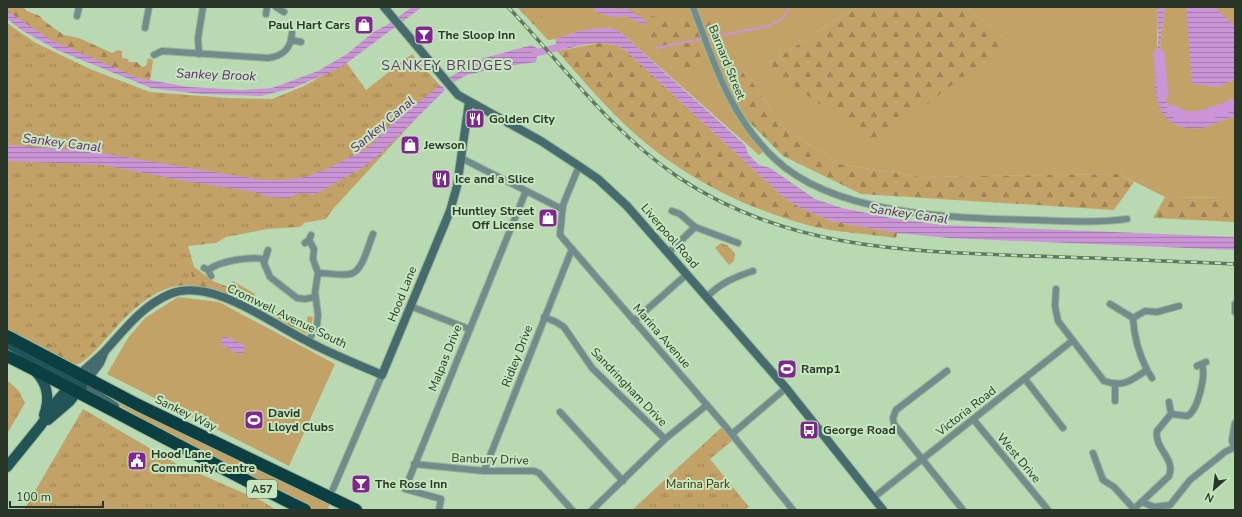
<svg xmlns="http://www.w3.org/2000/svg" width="1242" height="517" viewBox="0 0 1242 517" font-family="'Nunito Sans',sans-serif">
  <defs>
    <pattern id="forest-firs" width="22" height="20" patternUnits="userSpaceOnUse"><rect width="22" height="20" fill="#c3a268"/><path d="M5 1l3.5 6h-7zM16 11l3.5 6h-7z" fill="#9f8556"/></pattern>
    <pattern id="park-tufts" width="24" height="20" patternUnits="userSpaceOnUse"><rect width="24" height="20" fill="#c3a268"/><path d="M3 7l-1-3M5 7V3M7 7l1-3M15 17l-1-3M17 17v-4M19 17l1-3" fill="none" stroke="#9f8556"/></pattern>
    <pattern id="water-rules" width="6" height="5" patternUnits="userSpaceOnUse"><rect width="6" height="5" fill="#cb94d6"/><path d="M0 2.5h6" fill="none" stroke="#a57aae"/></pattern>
  </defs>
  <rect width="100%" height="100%" fill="#b8d9b2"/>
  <g fill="#c3a268">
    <path d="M532 7H593L596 12 612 17 625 16 634 20 640 16V12L630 7H677L688 20 641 16 646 21 658 55 705 7H856L766 65 1008 42 967 7H1158L1156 88 1176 125C1197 133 1215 123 1235 116V198L1165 197 1119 174 921 177 839 164 785 129 744 70 732 90 746 119 743 123 766 150 759 155 620 32 579 31 556 39 548 40 533 24H540Z"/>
    <path d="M1165 7H1235V104L1192 118C1186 115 1175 113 1170 107 1151 80 1162 37 1165 7Z"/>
    <path d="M178 297 219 302 335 364 289 466 107 374 128 338 145 318Z"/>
    <path d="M93 387 330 503 328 508 332 510H312L251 480 173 438 104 396Z"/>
  </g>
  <g fill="url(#forest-firs)">
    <path d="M7 7H23L27 11 40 16 44 21 64 35 79 38 112 53 118 50 122 51V58L128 59 129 62H137L142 67 146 66 148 58 153 60 150 81 116 72V69L108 68 62 48 7 13Z"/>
    <path d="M517 7C529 7 536 6 543 18L540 24H533Z"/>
    <path d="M593 7H630L640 12V15L687 20 677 7H705L714 28 694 70C675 68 658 60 650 41 646 31 648 23 640 16L612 17 596 12Z"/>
    <path d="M856 7H967L1008 42 875 144 766 65Z"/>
    <path d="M599 43 615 45 625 50 781 195 799 207 831 221 897 233 896 238C870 234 841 233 815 227 738 207 670 171 614 114 594 94 576 72 557 51Z"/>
    <path d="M744 70 785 129 839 164 921 177 1119 174 1134 182 1114 210 861 194 783 156 746 119 732 90Z"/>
    <path d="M1165 197 1235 198V222L1153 218Z"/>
    <path d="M304 221 303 225 299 227 267 229 226 237 216 243 188 246 194 267 213 281 228 287 233 281 255 294V299L300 326 306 323 308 316 313 317 310 330 306 334C273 317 214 280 177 286 159 289 143 301 130 313 114 327 96 354 79 364H71L7 331V296L164 244Z"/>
  </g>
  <g fill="url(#park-tufts)">
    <path d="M7 23 34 42 90 69 150 92 228 98 272 99 304 86 346 62 366 90 412 54 443 89 334 208 326 219 184 243 193 280C138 288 113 321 78 359L7 321Z"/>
    <path d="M721 243 727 245 735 253 734 261 729 265 715 248Z"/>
    <path d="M7 380 19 391 25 403 7 434Z"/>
    <path d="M83 409 175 463 262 501 276 510H24Z"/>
    <path d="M722 427 733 440 710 459 749 507 745 510H632Z"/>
  </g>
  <g fill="url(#water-rules)">
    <path d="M412 7H422L340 68 293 88 261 96 201 94 151 88 57 50 23 31 7 19V11L51 40 138 78 189 87 242 90 272 88 318 71 347 54 375 31 387 25Z"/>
    <path d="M593 7H616V10L626 8 646 21V26L625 16 612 17 596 12Z"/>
    <path d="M1158 7H1165C1162 37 1151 80 1170 107 1175 113 1186 116 1192 118L1235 104V116C1225 119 1214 125 1203 128 1196 129 1186 129 1179 126 1146 114 1156 68 1158 41 1159 30 1157 18 1158 7Z"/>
    <path d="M1186 7H1215L1235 27V80L1217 87 1192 84Z"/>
    <path d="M599 28H611L620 32 745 145 748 154 759 165 770 168 815 199 842 208 897 219 944 225 1235 237V250L949 238 897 233 831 221 799 207 781 195 625 50C603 37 580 46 557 51L553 47 556 44V39L579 31Z"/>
    <path d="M532 45 538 49 543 48 546 54 537 56 536 62 501 67 467 75 454 82 450 77 481 59Z"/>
    <path d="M441 85 445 90 379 155 362 168 314 195 300 193 289 198 269 197 255 192 180 180 104 165 7 161V145L89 151 262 180H284L305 177 325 170 350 157 367 148 399 117Z"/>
    <path d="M224 336 246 346 241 355 220 344Z"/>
  </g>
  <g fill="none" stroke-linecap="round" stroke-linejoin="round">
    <path stroke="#cb94d6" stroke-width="2" d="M656 48 769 26 783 18 789 7"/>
    <path stroke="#cb94d6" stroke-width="7" d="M535 53 564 46"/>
    <g stroke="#cb94d6" stroke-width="11">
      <path d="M1159 54 1163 94"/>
      <path d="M1172 110C1191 125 1216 111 1235 104"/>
    </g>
    <g stroke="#99b594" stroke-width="8">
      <g id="street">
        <path d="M276 7 284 12"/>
        <path d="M693 7C714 63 730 117 775 159 835 216 955 218 1034 220 1065 221 1097 223 1127 219"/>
        <path d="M266 14 267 7"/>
        <path d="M77 16 79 7"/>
        <path d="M145 28 149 7"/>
        <path d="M291 40 301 42"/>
        <path d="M199 54 198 38 203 7"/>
        <path d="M154 55 162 51 268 58C283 56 291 49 292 33"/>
        <path d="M461 158 562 209"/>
        <path d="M579 166 563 205 560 235 726 427 793 510"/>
        <path d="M672 211 680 214 695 227 738 243"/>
        <path d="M305 243 309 240 311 235"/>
        <path d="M268 250 264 263 270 277 297 298 305 299 315 297"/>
        <path d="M668 253 695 227"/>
        <path d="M204 268 208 270 211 276"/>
        <path d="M208 270C222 260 248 257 264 259"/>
        <path d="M318 273C329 273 340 276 350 274 363 272 368 245 373 234"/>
        <path d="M1056 289 1055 306 1058 321 1104 381C1124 388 1131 380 1147 370 1138 352 1134 337 1133 318"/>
        <path d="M707 297C720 283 735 277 753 271"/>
        <path d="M1110 304 1133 318 1145 311 1157 312 1179 306"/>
        <path d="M1235 304V312"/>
        <path d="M410 306 469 329"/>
        <path d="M544 317 556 322 564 327 592 368 665 439"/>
        <path d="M634 321 687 274"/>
        <path d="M308 342 317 325 318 315 315 292 318 273 313 259 314 249 309 240"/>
        <path d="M1197 366 1206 362"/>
        <path d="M1147 370 1152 378"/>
        <path d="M947 371 896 410 893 418 894 424 963 510"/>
        <path d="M1025 379 1063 428"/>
        <path d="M1115 401V385"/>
        <path d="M1169 402 1171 414"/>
        <path d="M560 412 623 481"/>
        <path d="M973 419 1048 510"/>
        <path d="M732 434 786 388"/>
        <path d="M1234 448 1232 440 1235 423"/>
        <path d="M1093 453 1103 480 1114 487 1134 509"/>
        <path d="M414 464 484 471H534L539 473 572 510"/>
        <path d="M484 471 572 249"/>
        <path d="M333 489 382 375"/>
        <path d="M873 498 1072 341"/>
        <path d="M1142 502 1154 507 1170 505 1190 480 1225 452 1235 447"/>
        <path d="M439 510 441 499 405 489 526 191"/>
        <path d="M592 510 665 439 707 405"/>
        <path d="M1133 510 1169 476C1176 458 1154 449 1157 431L1171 414 1187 416C1198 411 1206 375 1202 365"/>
      </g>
    </g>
    <g stroke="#99b594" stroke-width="10">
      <g id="secondary">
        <path d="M384 7 458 95 541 141 579 166 598 179 627 206 786 388 883 510"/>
        <path d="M88 379 100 363 105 351"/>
        <path d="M115 406 83 385 80 380V374C88 366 98 358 106 350 126 328 142 306 170 294 212 277 270 323 307 341 331 354 357 364 382 375L450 211 457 186 469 102"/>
      </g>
    </g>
    <g stroke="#99b594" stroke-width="12">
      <g id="primary">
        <path d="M7 343 74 381 77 385"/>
        <path d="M35 371C48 384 50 399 44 415"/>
        <path d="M48 420 69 402 82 386"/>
        <path d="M7 467 41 425 57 401 80 374"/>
      </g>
    </g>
    <g stroke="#99b594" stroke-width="14">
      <g id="highway">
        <path d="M7 336 138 405 356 510"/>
        <path d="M7 356C107 406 205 461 305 510"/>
      </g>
    </g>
    <use href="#street" stroke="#728c8d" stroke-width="6"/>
    <use href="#secondary" stroke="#456b6e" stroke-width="8"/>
    <use href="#primary" stroke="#215457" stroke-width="10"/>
    <use href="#highway" stroke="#0c3f42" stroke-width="12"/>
    <g stroke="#637860" stroke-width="3.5">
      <path id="rail" d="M508 7C563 65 610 131 678 177 785 249 906 251 1031 256 1099 258 1167 261 1235 264"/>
    </g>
    <use href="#rail" stroke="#c5e6be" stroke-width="2" stroke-dasharray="6" stroke-linecap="butt"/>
  </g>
  <defs>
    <g id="shop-square" transform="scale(1)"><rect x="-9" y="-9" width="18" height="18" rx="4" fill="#802592" stroke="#c5e6be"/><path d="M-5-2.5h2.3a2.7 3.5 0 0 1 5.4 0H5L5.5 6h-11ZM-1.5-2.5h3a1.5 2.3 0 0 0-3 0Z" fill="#fff"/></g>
    <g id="bar-square" transform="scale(1)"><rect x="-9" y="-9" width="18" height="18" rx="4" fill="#802592" stroke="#c5e6be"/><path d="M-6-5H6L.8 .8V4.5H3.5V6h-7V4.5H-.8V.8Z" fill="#fff"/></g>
    <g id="restaurant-square" transform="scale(1)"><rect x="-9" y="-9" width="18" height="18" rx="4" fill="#802592" stroke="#c5e6be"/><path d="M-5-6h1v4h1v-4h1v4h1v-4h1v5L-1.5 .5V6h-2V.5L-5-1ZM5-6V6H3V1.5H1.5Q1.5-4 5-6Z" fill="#fff"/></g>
    <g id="stadium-square" transform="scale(1)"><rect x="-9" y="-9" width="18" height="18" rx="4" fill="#802592" stroke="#c5e6be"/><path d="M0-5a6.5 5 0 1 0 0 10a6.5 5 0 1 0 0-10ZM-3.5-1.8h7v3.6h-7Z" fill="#fff"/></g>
    <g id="bus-square" transform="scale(1)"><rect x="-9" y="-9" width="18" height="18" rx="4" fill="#802592" stroke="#c5e6be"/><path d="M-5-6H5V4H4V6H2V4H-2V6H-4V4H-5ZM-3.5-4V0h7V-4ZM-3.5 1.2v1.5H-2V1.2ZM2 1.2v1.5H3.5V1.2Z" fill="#fff"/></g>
    <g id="civic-square" transform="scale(1)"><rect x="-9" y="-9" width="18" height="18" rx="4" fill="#802592" stroke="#c5e6be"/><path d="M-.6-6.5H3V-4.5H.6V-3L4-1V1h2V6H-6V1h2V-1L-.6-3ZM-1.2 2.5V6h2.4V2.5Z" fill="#fff"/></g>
  </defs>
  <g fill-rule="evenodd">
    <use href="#shop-square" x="364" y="25"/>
    <use href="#bar-square" x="424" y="35"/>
    <use href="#restaurant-square" x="475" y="119"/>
    <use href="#shop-square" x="410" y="145"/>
    <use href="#restaurant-square" x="441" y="179"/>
    <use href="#shop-square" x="548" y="218"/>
    <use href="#stadium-square" x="787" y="369"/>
    <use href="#stadium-square" x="254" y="420"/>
    <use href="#bus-square" x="809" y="430"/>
    <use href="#civic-square" x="137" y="461"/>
    <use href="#bar-square" x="361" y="484"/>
  </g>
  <g text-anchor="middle" stroke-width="4" stroke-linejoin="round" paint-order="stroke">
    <rect fill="#c5e6be" stroke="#586c55" stroke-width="1" x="247" y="480" width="30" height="18" rx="3"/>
    <g font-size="11" font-weight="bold" fill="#2a3728">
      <text x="262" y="493">A57</text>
    </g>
    <g font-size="12" font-weight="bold" fill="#2a3728" stroke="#c5e6be" text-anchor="start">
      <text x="350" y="29" text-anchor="end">Paul Hart Cars</text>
      <text x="438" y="39">The Sloop Inn</text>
      <text x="489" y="123">Golden City</text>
      <text x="424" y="149">Jewson</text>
      <text x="455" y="183">Ice and a Slice</text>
      <text x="534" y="215" text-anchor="end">Huntley Street<tspan x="534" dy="14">Off License</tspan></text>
      <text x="801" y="373">Ramp1</text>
      <text x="268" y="417">David<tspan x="268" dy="14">Lloyd Clubs</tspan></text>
      <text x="823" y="434">George Road</text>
      <text x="151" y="458">Hood Lane<tspan x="151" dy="14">Community Centre</tspan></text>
      <text x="375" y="488">The Rose Inn</text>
    </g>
    <g font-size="12" fill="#2a3728" stroke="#c5e6be">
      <text transform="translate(727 62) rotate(68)" y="4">Barnard Street</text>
      <text transform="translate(670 236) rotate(49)" y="4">Liverpool Road</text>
      <text transform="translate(402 294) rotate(-68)" y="4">Hood Lane</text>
      <text transform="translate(287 316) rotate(26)" y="4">Cromwell Avenue South</text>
      <text transform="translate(662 336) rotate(49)" y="4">Marina Avenue</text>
      <text transform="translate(517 356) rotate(-69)" y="4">Ridley Drive</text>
      <text transform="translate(445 358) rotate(-68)" y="4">Malpas Drive</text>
      <text transform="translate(629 387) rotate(46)" y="4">Sandringham Drive</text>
      <text transform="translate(966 411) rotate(-38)" y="4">Victoria Road</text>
      <text transform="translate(186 413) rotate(26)" y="4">Sankey Way</text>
      <text transform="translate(1019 458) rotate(50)" y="4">West Drive</text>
      <text transform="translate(490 459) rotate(2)" y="4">Banbury Drive</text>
    </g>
    <g font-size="12" fill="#44320e" stroke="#c5e6be">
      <text x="698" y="488">Marina Park</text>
    </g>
    <g font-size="13" font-style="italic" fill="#611e6e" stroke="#c5e6be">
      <text transform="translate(216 74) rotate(2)" y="5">Sankey Brook</text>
      <text transform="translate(382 124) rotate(-40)" y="5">Sankey Canal</text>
      <text transform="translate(62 142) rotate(7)" y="5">Sankey Canal</text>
      <text transform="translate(909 213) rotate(8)" y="5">Sankey Canal</text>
    </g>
    <g font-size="14" letter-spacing="1" fill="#5f3368" stroke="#c5e6be">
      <text x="447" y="70">SANKEY BRIDGES</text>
    </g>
  </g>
  <rect width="1242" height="517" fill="none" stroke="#2a3728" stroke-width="16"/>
  <g transform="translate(1214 489) rotate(208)" stroke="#c5e6be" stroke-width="3" paint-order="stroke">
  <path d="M0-3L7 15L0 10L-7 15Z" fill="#2a3728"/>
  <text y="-6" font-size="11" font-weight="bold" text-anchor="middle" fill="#2a3728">N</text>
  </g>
  <path d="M10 501v6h93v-6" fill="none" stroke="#2a3728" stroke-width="2"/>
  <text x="16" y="501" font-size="12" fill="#2a3728" stroke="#c5e6be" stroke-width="3" paint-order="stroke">100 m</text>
</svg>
